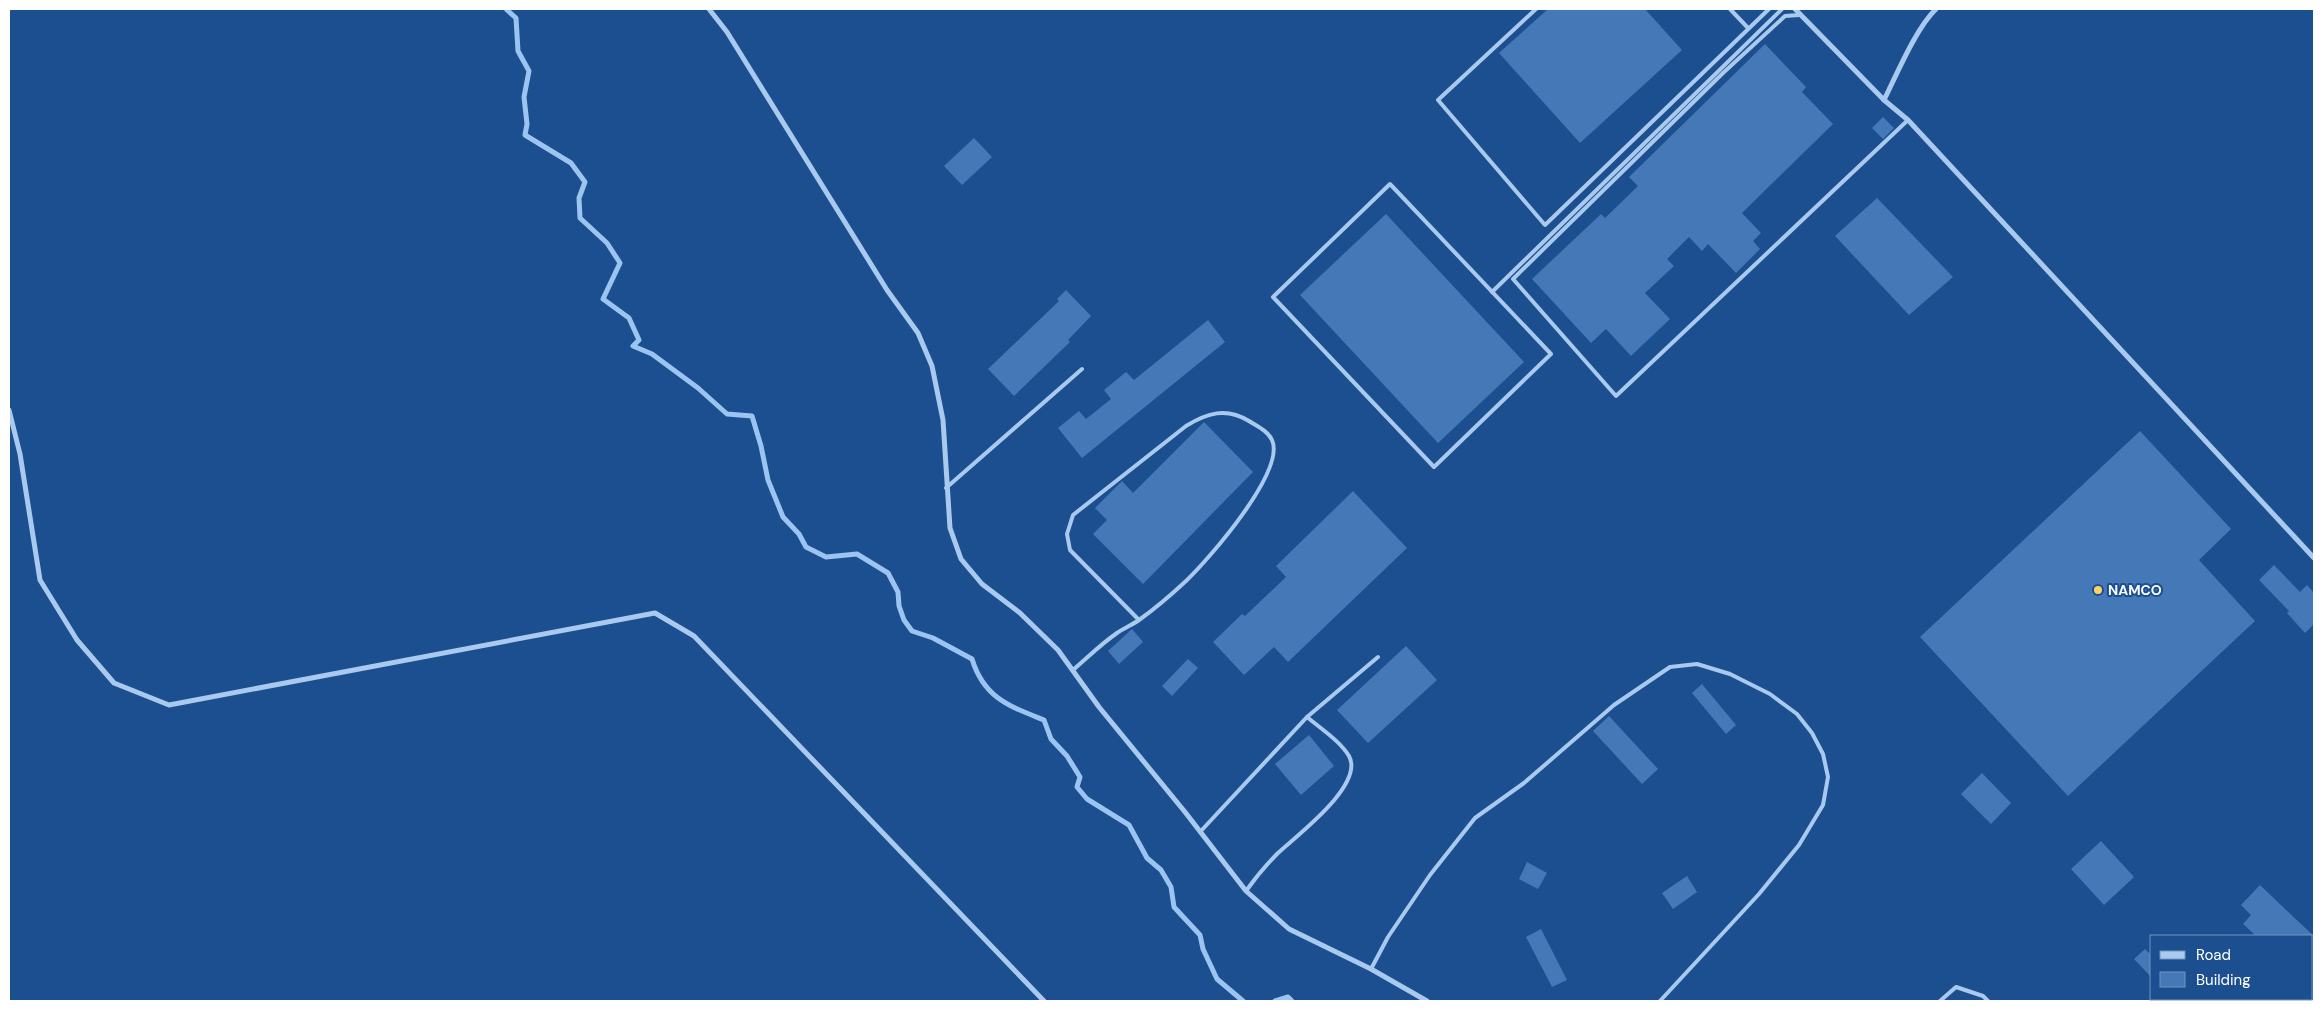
<svg xmlns="http://www.w3.org/2000/svg" width="2323" height="1010" viewBox="0 0 2323 1010" font-family="'DM Sans',sans-serif">
  <rect width="100%" height="100%" fill="#1b4f8f"/>
  <g fill="none" stroke-linecap="round" stroke-linejoin="round">
    <g stroke="#9cc4f0" stroke-width="5">
      <path d="M506 9 516 18 518 51 529 71 524 97 527 124 525 135 571 163 585 182 579 198 580 218 607 243 620 263 603 299 629 318 639 340 633 346 652 354 698 388 727 414 752 416 761 446 768 480 783 517 799 534 806 547 826 557 857 554 888 573 898 592 899 606 904 620 912 631 933 638 972 659C984 698 1009 706 1044 720L1051 739 1067 756 1080 777 1077 787 1087 799 1129 825 1147 858 1161 870 1171 887 1174 907 1200 935 1203 949 1217 979 1243 1001"/>
      <path d="M1275 1001 1288 997 1292 1001"/>
    </g>
  </g>
  <g fill="#4478b7">
    <path d="M1548 9H1645L1682 50 1580 143 1499 53Z"/>
    <path d="M1765 44 1806 87 1802 92 1833 124 1742 213 1761 233 1753 241 1760 249 1736 273 1708 244 1702 251 1689 237 1667 259 1674 266 1645 293 1670 319 1631 356 1606 329 1591 343 1532 279 1601 214 1605 218 1638 186 1629 177Z"/>
    <path d="M1883 117 1894 128 1883 139 1872 128Z"/>
    <path d="M974 138 992 157 962 185 944 166Z"/>
    <path d="M1877 198 1953 277 1909 315 1835 236Z"/>
    <path d="M1386 214 1524 362 1438 443 1300 295Z"/>
    <path d="M1066 290 1091 316 1068 340 1070 342 1014 396 988 369 1059 301 1057 299Z"/>
    <path d="M1208 320 1225 342 1082 458 1058 428 1079 411 1086 419 1111 399 1104 390 1126 372 1134 380Z"/>
    <path d="M1204 422 1253 472 1143 584 1093 534 1107 520 1095 508 1122 481 1133 493Z"/>
    <path d="M2140 431 2231 529 2199 560 2255 621 2068 796 1920 637Z"/>
    <path d="M1353 491 1407 548 1288 662 1274 647 1244 675 1213 642 1242 614 1245 616 1286 577 1276 566Z"/>
    <path d="M2274 565 2300 592 2307 585 2314 593V624L2305 633 2287 613 2289 611 2259 580Z"/>
    <path d="M1132 629 1143 642 1119 664 1108 651Z"/>
    <path d="M1406 646 1437 680 1368 743 1337 710Z"/>
    <path d="M1188 659 1198 668 1172 696 1162 686Z"/>
    <path d="M1702 684 1736 725 1726 734 1692 693Z"/>
    <path d="M1609 716 1658 769 1642 784 1593 731Z"/>
    <path d="M1309 735 1334 766 1301 795 1275 764Z"/>
    <path d="M1982 773 2011 803 1991 824 1961 794Z"/>
    <path d="M2101 841 2134 877 2104 905 2071 869Z"/>
    <path d="M1527 862 1547 873 1538 889 1519 879Z"/>
    <path d="M1687 876 1697 892 1673 909 1662 893Z"/>
    <path d="M2260 885 2301 924 2314 936H2256L2243 924 2251 915 2241 905Z"/>
    <path d="M1541 929 1567 980 1552 987 1526 937Z"/>
    <path d="M2145 949 2152 956V978L2134 959Z"/>
  </g>
  <g fill="none" stroke-linecap="round" stroke-linejoin="round">
    <g stroke="#a9c9ee" stroke-width="4">
      <path d="M1536 9 1438 100 1545 225 1769 9"/>
      <path d="M1730 9 1748 28"/>
      <path d="M1799 15 1785 16 1723 73 1513 279 1616 396 1908 120"/>
      <path d="M1390 184 1551 354 1434 467 1273 297Z"/>
      <path d="M1492 292 1782 9"/>
      <path d="M946 488 1082 369"/>
      <path d="M1073 670C1087 658 1101 644 1117 633 1124 628 1132 625 1139 620 1156 608 1172 594 1186 581 1209 559 1286 471 1272 440 1268 431 1257 426 1249 421 1226 407 1207 413 1186 426L1073 515 1067 534 1070 550 1139 620"/>
      <path d="M1200 832 1307 717 1378 657"/>
      <path d="M1246 891C1256 877 1266 865 1278 853 1296 836 1365 785 1349 756 1340 741 1320 728 1307 717"/>
      <path d="M1371 969 1388 937 1430 875 1475 818 1524 783 1614 705 1670 667 1697 664 1730 674 1770 694 1797 714 1812 733 1823 754 1828 777 1823 805 1799 845 1759 894 1660 1001"/>
      <path d="M1940 1001 1956 987 1983 996 1988 1001"/>
    </g>
    <g stroke="#a9c9ee" stroke-width="5">
      <path d="M709 9 727 32 887 290 918 333 932 366 943 420 950 528 961 559 982 584 1020 613 1058 650 1099 707 1185 812 1246 891 1289 929 1371 969 1427 1001"/>
      <path d="M1795 9 1884 100 1908 120 2314 558"/>
      <path d="M1884 100C1897 74 1916 28 1936 9"/>
      <path d="M9 410 20 454 40 580 77 640 114 683 169 705 655 613 694 636 1044 1001"/>
    </g>
  </g>
  <circle fill="#ffd166" stroke="#1b4f8f" stroke-width="2" cx="2098" cy="590" r="5"/>
  <g text-anchor="middle" stroke-width="4" stroke-linejoin="round" paint-order="stroke">
    <g font-size="14" font-weight="bold" fill="#fff" stroke="#1b4f8f" text-anchor="start">
      <text x="2108" y="595">NAMCO</text>
    </g>
  </g>
  <rect width="2323" height="1010" fill="none" stroke="#ffffff" stroke-width="20"/>
  <rect x="2150" y="935" width="162" height="65" fill="#1b4f8f" stroke="#7695bc"/>
  <rect x="2160" y="951" width="25" height="8" fill="#a9c9ee" stroke="#7695bc"/>
  <text x="2196" y="960" font-size="15" fill="#ffffff">Road</text>
  <rect x="2160" y="972" width="25" height="15" fill="#4478b7" stroke="#7695bc"/>
  <text x="2196" y="985" font-size="15" fill="#ffffff">Building</text>
</svg>
